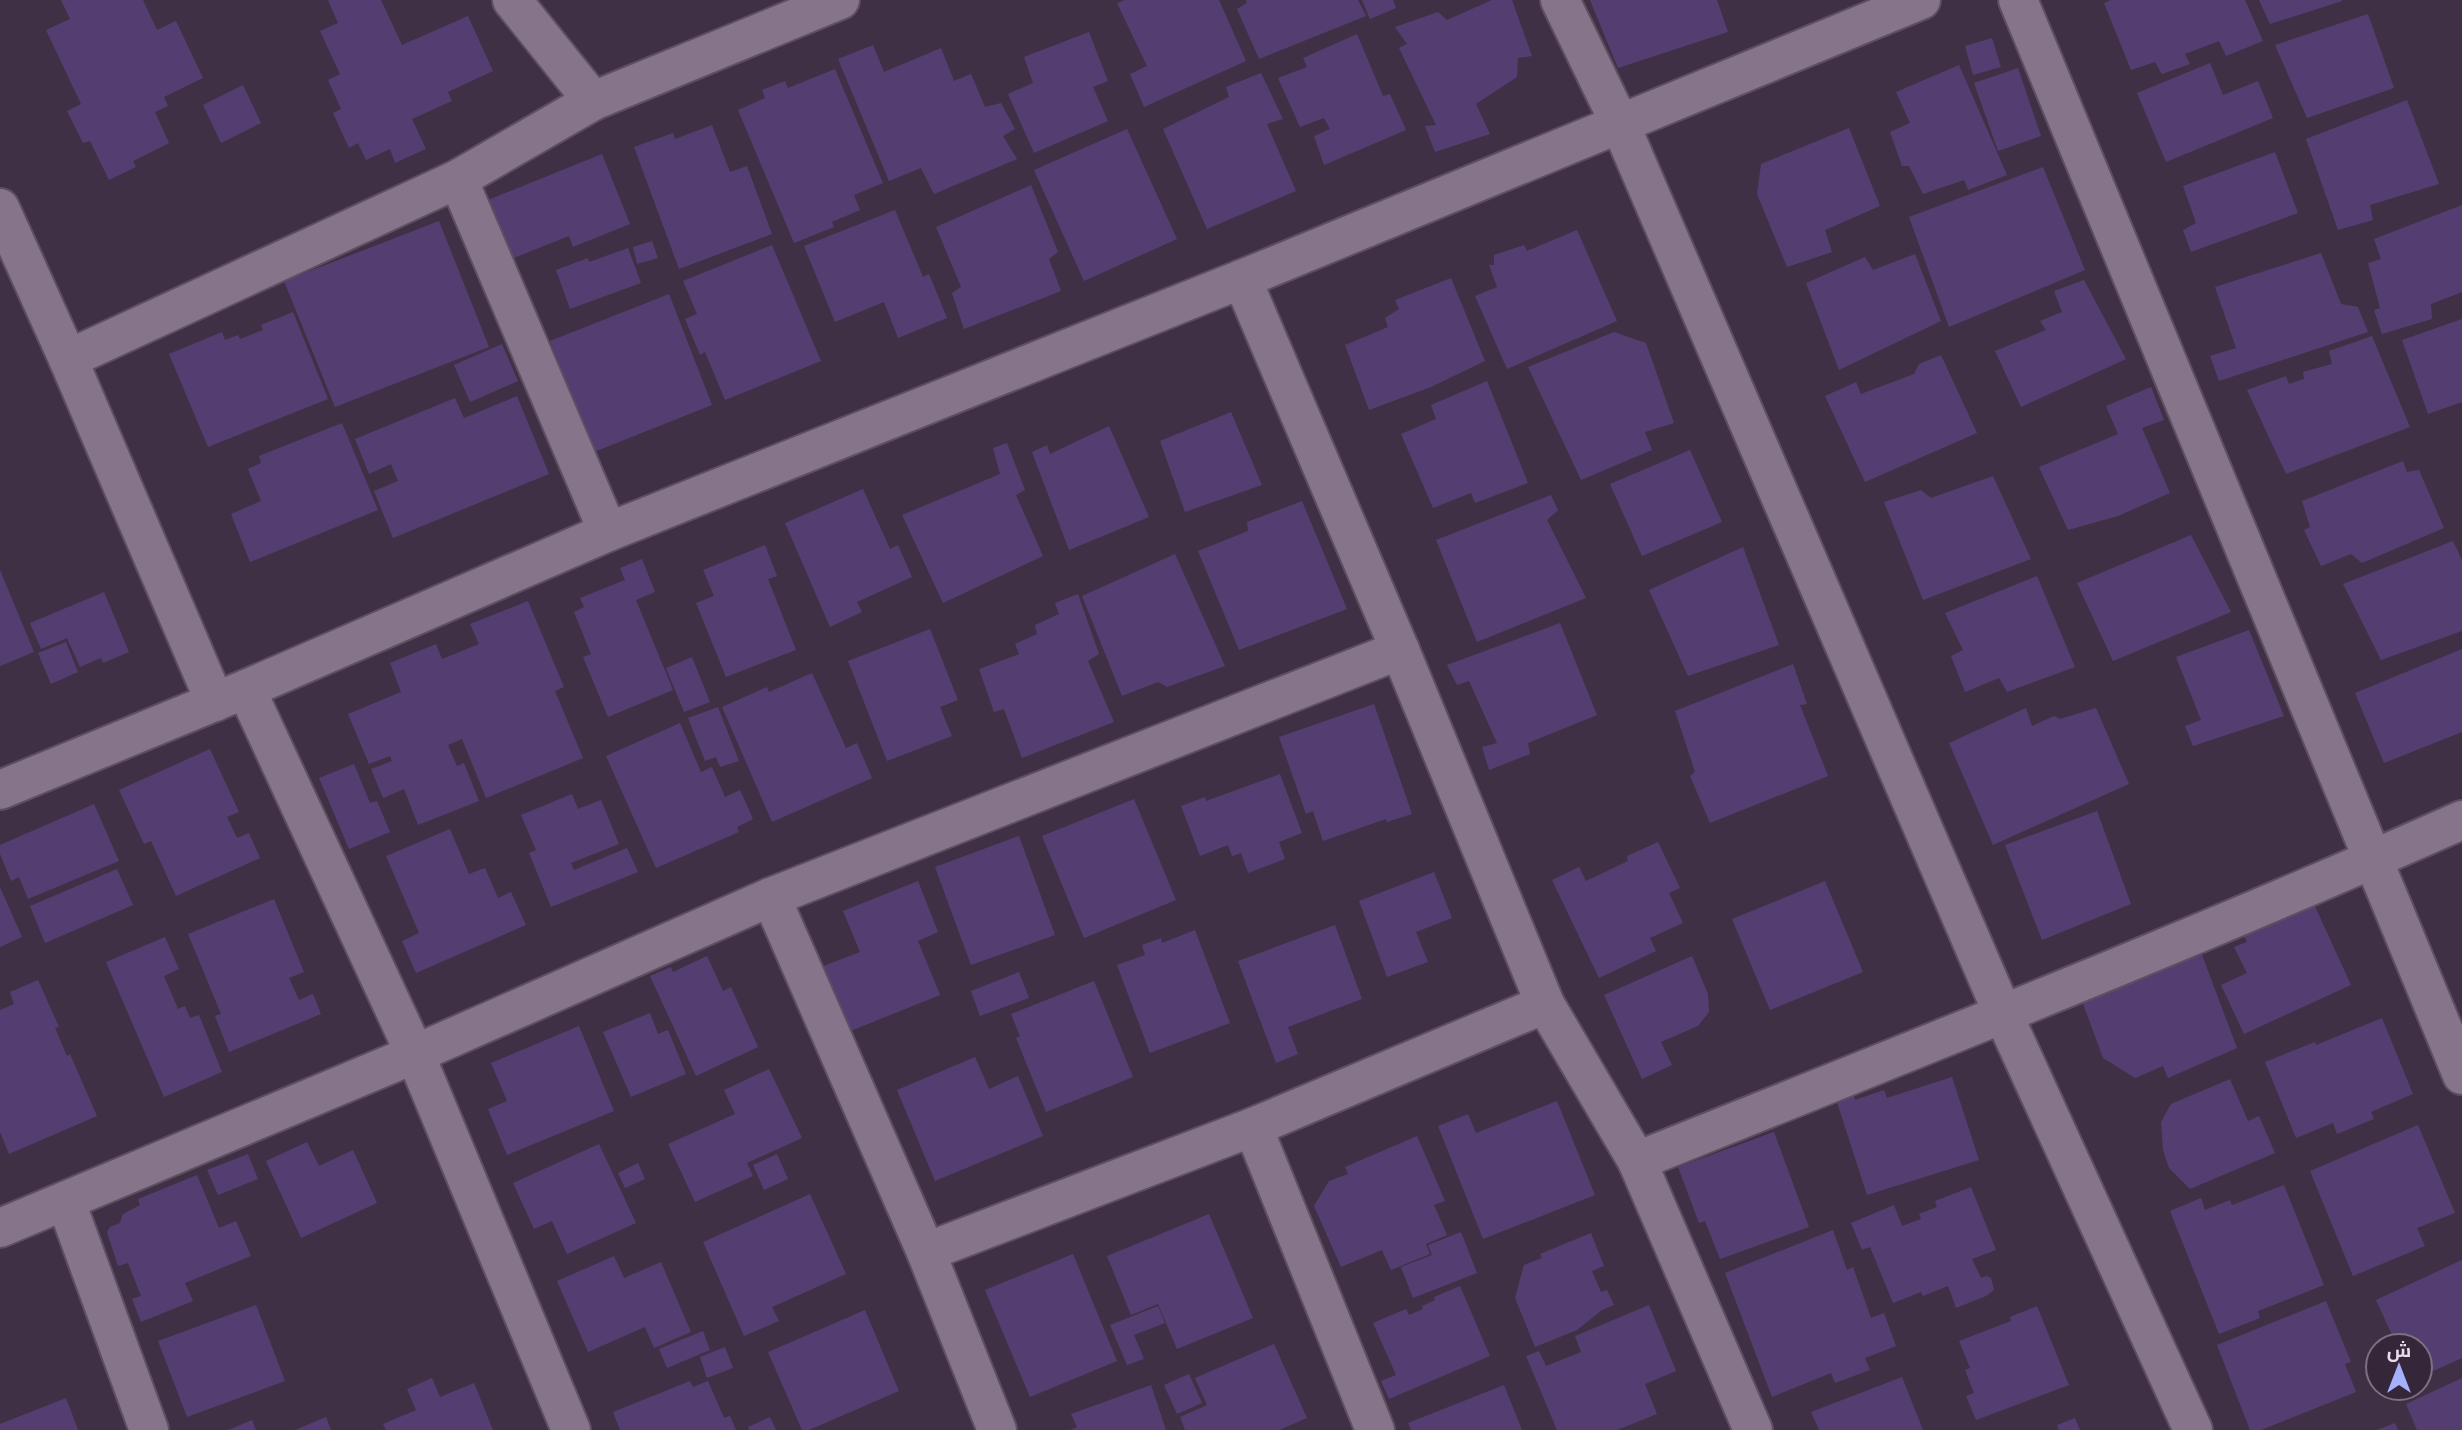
<svg xmlns="http://www.w3.org/2000/svg" width="2462" height="1430" viewBox="0 0 2462 1430" font-family="Arial,Cairo,sans-serif">
  <rect width="100%" height="100%" fill="#403045"/>
  <g fill="#543e71">
    <path d="M61 0H143L157 30 176 21 203 78 164 97 168 106 155 112 169 143 133 161 136 167 109 180 90 141 83 143 67 111 81 104 46 30 70 19Z"/>
    <path d="M328 0H381L402 45 468 16 493 71 448 92 452 101 412 119 426 149 395 163 390 149 366 160 358 143 349 148 333 113 341 109 328 80 340 74 320 31 338 23Z"/>
    <path d="M1125 0H1219L1246 61 1144 107 1130 74 1147 66 1117 3Z"/>
    <path d="M1246 0H1358L1366 16 1259 59 1237 9 1247 3Z"/>
    <path d="M1362 0H1393L1396 8 1370 19Z"/>
    <path d="M1492 0H1512L1532 56 1518 58 1517 77 1476 104 1490 134 1435 152 1425 126 1436 125 1399 48 1407 44 1395 27 1438 12 1447 20Z"/>
    <path d="M1590 0H1717L1728 32 1618 68Z"/>
    <path d="M2111 0H2245L2263 41 2226 56 2219 41 2185 54 2190 64 2162 74 2155 62 2131 70 2104 3Z"/>
    <path d="M2259 0H2342V1L2270 24Z"/>
    <path d="M2368 14 2394 88 2307 118 2275 45Z"/>
    <path d="M1089 32 1108 81 1093 87 1108 121 1034 153 1008 94 1033 83 1024 57Z"/>
    <path d="M1357 34 1383 96 1390 94 1406 130 1324 165 1314 136 1330 129 1324 118 1300 127 1278 78 1307 67 1303 58Z"/>
    <path d="M1992 38 2001 67 1973 75 1965 46Z"/>
    <path d="M873 45 884 72 941 48 954 81 971 74 985 107 1001 103 1015 129 1003 136 1017 159 934 194 921 168 889 181 838 59Z"/>
    <path d="M2210 63 2223 95 2258 81 2273 118 2166 162 2137 93Z"/>
    <path d="M1959 65 2007 175 1968 190 1964 180 1923 194 1909 166H1902L1890 132 1910 123 1896 92Z"/>
    <path d="M2018 68 2041 136 1998 151 1974 83Z"/>
    <path d="M835 69 883 183 854 195 860 210 832 222 834 227 794 243 738 110 765 98 762 90 785 81 788 88Z"/>
    <path d="M1261 73 1283 119 1267 124 1296 191 1207 229 1163 129 1229 97 1226 87Z"/>
    <path d="M243 85 261 123 221 143 203 105Z"/>
    <path d="M2407 100 2439 184 2370 205 2373 220 2338 230 2306 139Z"/>
    <path d="M712 125 730 172 747 166 772 234 679 269 634 147 673 133 675 139Z"/>
    <path d="M1849 128 1880 206 1825 230 1832 252 1787 267 1757 194 1761 164Z"/>
    <path d="M1127 129 1177 239 1084 281 1034 170Z"/>
    <path d="M2275 152 2298 213 2191 252 2183 230 2196 223 2183 186Z"/>
    <path d="M602 154 630 224 573 247 569 236 511 259 488 200Z"/>
    <path d="M2043 167 2085 270 1949 327 1909 217Z"/>
    <path d="M1031 185 1058 252 1049 259 1061 291 964 329 952 293 961 287 936 227Z"/>
    <path d="M2462 205V292L2431 304 2432 319 2382 334 2374 310 2380 308 2368 263 2381 259 2374 239Z"/>
    <path d="M895 210 923 277 929 274 947 318 898 338 884 302 835 322 804 246Z"/>
    <path d="M439 221 489 347 335 407 284 281Z"/>
    <path d="M1577 230 1617 321 1507 369 1475 296 1497 287 1489 265H1494V255L1524 245 1527 251Z"/>
    <path d="M652 241 658 258 637 264 633 247Z"/>
    <path d="M772 245 821 361 725 400 705 352 700 355 685 319 697 314 683 281Z"/>
    <path d="M628 248 641 283 570 309 556 270 588 258 589 262Z"/>
    <path d="M2321 253 2341 304 2358 307 2368 332 2219 381 2210 356 2236 348 2215 287Z"/>
    <path d="M1915 254 1941 321 1839 370 1806 283 1865 257 1873 270Z"/>
    <path d="M1451 278 1485 361 1431 387 1369 410 1345 345 1388 327 1385 318 1399 309 1395 300Z"/>
    <path d="M2084 280 2126 359 2021 407 1995 351 2046 330 2040 321 2062 312 2054 291Z"/>
    <path d="M669 294 712 405 594 452 550 341Z"/>
    <path d="M293 312 328 399 208 447 169 354 222 332 225 340 238 335 240 339 263 330 261 325Z"/>
    <path d="M2462 319V402L2428 414 2402 340Z"/>
    <path d="M1614 332 1646 343 1674 423 1645 432 1652 450 1581 480 1528 367Z"/>
    <path d="M2372 336 2410 427 2286 474 2247 390 2286 376 2289 384 2304 379 2303 372 2332 364 2329 351Z"/>
    <path d="M502 344 518 381 470 402 454 365Z"/>
    <path d="M1941 355 1977 433 1865 482 1825 396 1856 382 1861 394 1914 374 1919 364Z"/>
    <path d="M1487 381 1528 483 1475 503 1471 493 1433 508 1401 434 1436 419 1431 405Z"/>
    <path d="M2151 387 2164 420 2142 428 2170 493 2118 516 2068 530 2039 467 2118 434 2106 406Z"/>
    <path d="M517 396 549 474 393 538 374 491 398 481 391 464 369 474 355 439 455 398 464 418Z"/>
    <path d="M1231 412 1262 485 1185 512 1160 441Z"/>
    <path d="M342 423 378 510 250 562 231 514 261 501 248 469 261 463 259 456Z"/>
    <path d="M1109 426 1149 517 1069 550 1032 452 1047 445 1050 454Z"/>
    <path d="M1007 443 1025 490 1016 495 1043 556 943 603 902 515 1000 474 993 448Z"/>
    <path d="M1690 450 1722 522 1642 556 1610 484Z"/>
    <path d="M2403 461 2407 472 2419 470 2444 528 2362 563 2351 554 2321 566 2304 530 2310 527 2302 501Z"/>
    <path d="M1993 476 2031 559 1923 600 1884 502 1921 490 1931 498Z"/>
    <path d="M863 489 890 549 898 545 912 577 857 602 862 612 830 627 785 523Z"/>
    <path d="M1551 495 1558 510 1547 520 1586 598 1477 642 1436 540Z"/>
    <path d="M1302 501 1347 609 1239 650 1198 551 1248 531 1247 522Z"/>
    <path d="M2191 535 2231 612 2113 661 2077 583Z"/>
    <path d="M2453 541 2462 560V631L2381 660 2343 584Z"/>
    <path d="M765 545 777 576 768 579 796 650 726 677 696 603 714 596 703 570Z"/>
    <path d="M1743 547 1779 645 1688 676 1649 590Z"/>
    <path d="M1175 554 1225 666 1167 687 1158 682 1122 696 1082 596Z"/>
    <path d="M642 559 655 592 636 600 673 690 608 717 583 657 591 654 574 612 584 607 580 598 625 580 620 568Z"/>
    <path d="M0 570 34 652 0 666Z"/>
    <path d="M2037 576 2075 667 2007 692 1999 678 1965 692 1951 656 1963 650 1945 613Z"/>
    <path d="M104 592 129 652 103 663 101 658 80 667 67 638 41 649 30 623Z"/>
    <path d="M1078 594 1099 654 1088 661 1114 722 1022 758 1004 709 994 712 979 669 1019 654 1015 644 1037 634 1035 625 1059 614 1055 603Z"/>
    <path d="M528 601 564 687 555 691 583 758 486 798 462 739 448 745 457 766 464 763 479 801 418 825 404 789 383 798 371 769 392 761 390 756 369 764 348 714 401 692 390 663 436 644 442 659 479 644 470 624Z"/>
    <path d="M1560 623 1597 715 1528 743 1530 754 1489 770 1482 747 1497 743 1469 681 1457 685 1447 665Z"/>
    <path d="M930 629 958 700 940 707 952 736 887 761 848 661Z"/>
    <path d="M2249 630 2284 716 2193 746 2185 726 2201 720 2176 657Z"/>
    <path d="M66 642 78 672 51 684 38 653Z"/>
    <path d="M2462 649V732L2384 763 2355 693Z"/>
    <path d="M692 657 710 702 684 712 666 668Z"/>
    <path d="M1793 664 1807 704 1800 705 1828 776 1710 823 1690 776 1695 772 1675 711Z"/>
    <path d="M812 673 846 748 857 743 872 778 772 822 722 707 767 687 769 692Z"/>
    <path d="M1374 704 1412 814 1387 822 1386 819 1323 841 1313 811 1306 814 1279 737Z"/>
    <path d="M718 707 739 761 720 767 716 757 705 761 688 718Z"/>
    <path d="M2026 708 2032 726 2054 716 2060 719 2096 708 2129 784 1993 845 1949 743Z"/>
    <path d="M680 723 701 772 712 767 725 797 740 790 753 819 737 827 739 832 656 868 606 756Z"/>
    <path d="M210 749 239 812 227 817 237 838 249 833 260 858 176 896 151 841 144 844 119 790Z"/>
    <path d="M354 764 370 803 377 801 390 832 349 849 319 778Z"/>
    <path d="M1280 774 1302 833 1279 842 1285 859 1248 873 1241 853 1232 856 1228 845 1200 856 1181 806 1205 797 1206 801Z"/>
    <path d="M572 794 578 809 601 800 619 844 571 863 574 870 627 848 638 872 551 907 529 853 536 850 521 815Z"/>
    <path d="M1134 799 1176 900 1084 938 1042 836Z"/>
    <path d="M94 804 119 861 28 899 19 877 11 881 0 854V845Z"/>
    <path d="M2097 811 2131 904 2042 940 2005 845Z"/>
    <path d="M450 829 469 874 485 868 498 898 511 892 526 925 416 973 402 941 419 933 386 856Z"/>
    <path d="M1019 836 1055 935 971 965 935 867Z"/>
    <path d="M1658 842 1680 888 1669 893 1683 923 1650 938 1656 951 1599 978 1552 880 1579 867 1586 881 1628 861 1627 856Z"/>
    <path d="M117 869 133 905 45 943 30 906Z"/>
    <path d="M1434 872 1452 918 1416 932 1428 962 1387 977 1359 901Z"/>
    <path d="M918 881 938 932 918 941 940 995 848 1032 821 967 860 952 843 911Z"/>
    <path d="M1825 881 1863 972 1770 1010 1732 919Z"/>
    <path d="M0 887 22 937 0 947Z"/>
    <path d="M2308 891 2351 985 2244 1034 2221 985 2247 973 2234 947 2247 942 2238 923Z"/>
    <path d="M274 899 304 972 289 978 299 1000 313 994 321 1014 229 1052 215 1016 221 1014 188 934Z"/>
    <path d="M1335 925 1362 999 1288 1027 1298 1054 1276 1063 1238 961Z"/>
    <path d="M1195 930 1230 1023 1150 1053 1117 965 1145 955 1142 945 1161 938 1162 943Z"/>
    <path d="M165 937 179 969 164 976 178 1009 185 1006 190 1018 199 1015 222 1072 164 1097 106 962Z"/>
    <path d="M2199 947 2237 1048 2168 1078 2163 1066 2135 1078 2103 1058 2078 990Z"/>
    <path d="M707 956 723 991 731 987 758 1047 696 1076 650 976 671 967 673 972Z"/>
    <path d="M1692 956 1708 994 1709 1012 1698 1026 1661 1042 1672 1065 1642 1079 1604 995Z"/>
    <path d="M1019 972 1029 998 980 1016 971 991Z"/>
    <path d="M38 980 59 1027 55 1028 67 1056 70 1054 97 1116 9 1154 0 1132V1010L14 1004 10 992Z"/>
    <path d="M1094 981 1133 1077 1046 1112 1016 1038 1020 1036 1011 1014Z"/>
    <path d="M650 1013 658 1034 668 1030 686 1074 631 1097 603 1032Z"/>
    <path d="M2382 1018 2413 1094 2371 1112 2374 1119 2337 1134 2333 1123 2296 1138 2265 1062 2315 1042 2316 1045Z"/>
    <path d="M579 1026 614 1111 507 1155 488 1109 507 1101 491 1063Z"/>
    <path d="M975 1057 989 1089 1018 1076 1043 1136 935 1181 897 1090Z"/>
    <path d="M769 1069 802 1138 747 1163 753 1176 695 1202 668 1144 735 1114 724 1090Z"/>
    <path d="M1952 1077 1979 1160 1867 1195 1835 1096 1853 1091 1855 1100 1884 1090 1887 1098Z"/>
    <path d="M2230 1079 2248 1121 2259 1116 2275 1153 2190 1189 2169 1168 2163 1150 2161 1122 2171 1104Z"/>
    <path d="M1557 1101 1595 1195 1483 1239 1438 1126 1468 1114 1476 1133Z"/>
    <path d="M2418 1125 2455 1213 2417 1228 2425 1246 2353 1276 2310 1171Z"/>
    <path d="M1774 1132 1809 1227 1720 1259 1705 1221 1699 1223 1678 1167Z"/>
    <path d="M1417 1136 1445 1201 1434 1205 1447 1235 1426 1244 1430 1254 1391 1270 1382 1250 1341 1267 1314 1206 1329 1181 1348 1174 1345 1167Z"/>
    <path d="M307 1142 319 1166 353 1150 377 1203 301 1238 266 1161Z"/>
    <path d="M599 1144 636 1223 567 1254 552 1221 534 1229 513 1183Z"/>
    <path d="M248 1154 258 1179 218 1195 207 1170Z"/>
    <path d="M777 1154 788 1179 764 1190 753 1165Z"/>
    <path d="M638 1163 645 1179 625 1188 618 1173Z"/>
    <path d="M197 1175 219 1228 236 1221 251 1256 185 1283 193 1301 141 1322 132 1299 141 1296 128 1263 118 1266 107 1232 110 1227 120 1223 123 1214 140 1205 138 1199Z"/>
    <path d="M2284 1185 2324 1285 2258 1311 2260 1318 2219 1334 2170 1211 2201 1198 2205 1210 2230 1200 2232 1205Z"/>
    <path d="M1971 1187 1996 1250 1972 1259 1981 1278 1986 1276 1991 1278 1994 1290 1986 1296 1956 1308 1948 1286 1923 1296 1921 1292 1893 1303 1870 1247 1862 1250 1851 1223 1894 1205 1902 1226 1921 1219 1919 1214 1937 1207 1935 1201Z"/>
    <path d="M810 1194 846 1274 772 1307 779 1321 744 1336 703 1242Z"/>
    <path d="M1209 1214 1253 1318 1177 1349 1158 1304 1131 1315 1107 1256Z"/>
    <path d="M1833 1230 1847 1270 1853 1267 1871 1318 1884 1313 1896 1346 1865 1358 1870 1370 1835 1383 1831 1373 1772 1397 1725 1273Z"/>
    <path d="M1461 1232 1477 1273 1413 1298 1401 1267 1432 1255 1428 1245Z"/>
    <path d="M1591 1233 1604 1266 1592 1271 1601 1292 1607 1290 1614 1305 1602 1310 1577 1330 1535 1347 1515 1298 1524 1265 1542 1258 1540 1254Z"/>
    <path d="M1073 1254 1117 1361 1030 1397 985 1290Z"/>
    <path d="M614 1256 624 1278 661 1262 691 1332 654 1348 645 1327 588 1352 557 1281Z"/>
    <path d="M2462 1260V1358L2420 1377V1346H2397L2376 1300Z"/>
    <path d="M1460 1286 1490 1356 1389 1399 1381 1381 1396 1375 1373 1323 1406 1309 1409 1315 1423 1309 1422 1306 1435 1300 1434 1297Z"/>
    <path d="M2326 1301 2351 1362 2345 1364 2356 1392 2261 1430H2250L2217 1345Z"/>
    <path d="M256 1305 285 1381 187 1417 158 1341Z"/>
    <path d="M1649 1305 1676 1371 1645 1384 1657 1414 1617 1430H1557L1526 1356 1539 1351 1546 1366 1581 1352 1575 1336Z"/>
    <path d="M1158 1306 1165 1323 1134 1335 1144 1359 1127 1365 1110 1325Z"/>
    <path d="M2037 1306 2069 1385 1976 1420 1966 1396 1974 1393 1965 1370 1970 1368 1959 1341 2011 1321 2010 1317Z"/>
    <path d="M865 1310 899 1391 809 1430H802L768 1352Z"/>
    <path d="M703 1331 710 1350 667 1368 659 1349Z"/>
    <path d="M1274 1344 1307 1418 1279 1430H1185L1180 1417 1207 1405 1195 1378Z"/>
    <path d="M725 1347 733 1368 707 1378 700 1357Z"/>
    <path d="M1189 1374 1202 1403 1177 1414 1164 1385Z"/>
    <path d="M1902 1377 1923 1430H1819L1811 1412Z"/>
    <path d="M432 1378 440 1397 474 1383 493 1430H386L383 1424 416 1410 407 1389Z"/>
    <path d="M2462 1378V1430H2417L2406 1404Z"/>
    <path d="M690 1381 693 1387 708 1381 724 1418 730 1416 736 1430H620L613 1412Z"/>
    <path d="M1151 1385 1166 1430H1070L1077 1427 1071 1414Z"/>
    <path d="M1504 1385 1522 1430H1411L1408 1423Z"/>
    <path d="M66 1398 78 1430H0V1424Z"/>
    <path d="M326 1417 331 1430H295Z"/>
    <path d="M770 1417 776 1430H749L748 1427Z"/>
    <path d="M2075 1418 2080 1430H2059L2057 1425Z"/>
    <path d="M252 1420 256 1430H228Z"/>
    <path d="M2395 1423 2398 1430H2377Z"/>
  </g>
  <g fill="none" stroke-linecap="round" stroke-linejoin="round">
    <g stroke="#5d4f61" stroke-width="42">
      <g id="street">
        <path d="M512 0 593 101"/>
        <path d="M1560 0 1620 124 2003 1014 2193 1430"/>
        <path d="M2018 0 2462 1075"/>
        <path d="M458 179 608 532"/>
        <path d="M0 208 68 359 215 702"/>
        <path d="M1242 279 1400 650 1545 1004 1637 1161 1753 1430"/>
        <path d="M68 359 458 179 593 101 840 0"/>
        <path d="M246 689 415 1054 571 1430"/>
        <path d="M0 790 246 689 608 532 1242 279 1921 0"/>
        <path d="M771 897 926 1252 997 1430"/>
        <path d="M1253 1127 1375 1430"/>
        <path d="M1637 1161C1913 1050 2190 941 2462 820"/>
        <path d="M66 1202 149 1430"/>
        <path d="M0 1228 415 1054 771 897 1400 650"/>
        <path d="M926 1252 1253 1127 1545 1004"/>
      </g>
    </g>
    <use href="#street" stroke="#86748b" stroke-width="38"/>
  </g>
  <g transform="translate(2399 1367)"><circle r="33" fill="#36263a" stroke="#7d7081" stroke-width="2"/>
  <path d="M0-5L12 26L0 18L-12 26Z" fill="#a5b1fc"/>
  <text y="-10" font-size="19" font-weight="bold" text-anchor="middle" fill="#e8deeb">ش</text>
  </g>
</svg>
